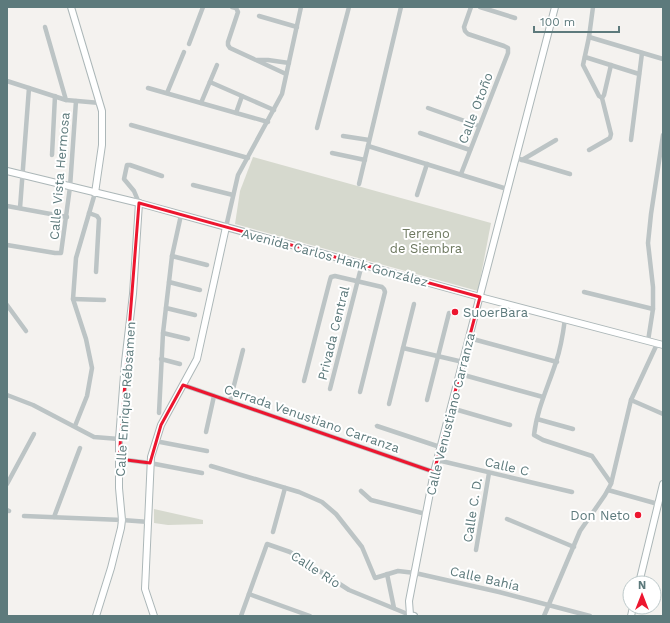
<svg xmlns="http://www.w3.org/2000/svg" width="670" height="623" viewBox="0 0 670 623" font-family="'Work Sans',sans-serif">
  <rect width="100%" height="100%" fill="#f4f2ef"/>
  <g fill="#d6d9ce">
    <path d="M253 157 491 223 478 291 235 224 240 191Z"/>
    <path d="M154 509 203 520V524L168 525 154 523Z"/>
  </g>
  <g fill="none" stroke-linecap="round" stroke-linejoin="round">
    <g stroke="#acb7b8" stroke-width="8">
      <g id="secondary">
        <path d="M71 7 102 111V145L95 193"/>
        <path d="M7 171 139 203 480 297 663 345"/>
        <path d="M639 583 663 484"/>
        <path d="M96 616 111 568 121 528 122 520 119 488V439L125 362 133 294 139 203"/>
        <path d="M154 616 145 589 151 457 161 425 197 359 226 227"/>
        <path d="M414 616 410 615 409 601 434 472 555 7"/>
        <path d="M631 616 633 607"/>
      </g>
    </g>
    <g stroke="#bcc4c5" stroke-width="4.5">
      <path d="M232 7 236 8 238 12 228 42V45L230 48 286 74"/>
      <path d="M480 7 515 18"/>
      <path d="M593 7 589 37 583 65 599 96 602 98"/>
      <path d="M259 16 297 27"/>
      <path d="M45 27 66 100"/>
      <path d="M589 37 663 59"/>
      <path d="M189 44 203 7"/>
      <path d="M585 57 639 74"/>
      <path d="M257 60H268L289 63"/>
      <path d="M7 81 66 100 100 103"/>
      <path d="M210 82 274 110"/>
      <path d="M148 88 268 122"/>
      <path d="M167 93 184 52"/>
      <path d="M201 103 217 65"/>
      <path d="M428 108 479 126"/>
      <path d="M236 113 242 96"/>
      <path d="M131 125 248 158"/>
      <path d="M317 128 349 7"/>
      <path d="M420 133 470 150"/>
      <path d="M343 136 369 140"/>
      <path d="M631 140 642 53"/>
      <path d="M368 146 507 189"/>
      <path d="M589 150 610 138 611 134 602 98 604 95 611 65"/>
      <path d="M332 153 365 160"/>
      <path d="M52 155 55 96"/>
      <path d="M516 158 570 174"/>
      <path d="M522 160 556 140"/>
      <path d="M461 174 508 53V48L504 46 468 34 465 31 464 27 471 7"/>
      <path d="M359 184 401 7"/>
      <path d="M193 185 233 195"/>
      <path d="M417 195 427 164"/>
      <path d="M139 203 134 191 124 179 127 165H130L162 176"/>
      <path d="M7 206 67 217"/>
      <path d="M20 208 29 88"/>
      <path d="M89 213 97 216 99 219 96 272"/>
      <path d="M226 227 238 175 282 94 301 7"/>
      <path d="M7 245 55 253H61L70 187 76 101"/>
      <path d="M172 256 207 265"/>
      <path d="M169 282 200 290"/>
      <path d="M584 292 653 309"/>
      <path d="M73 299 104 300"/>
      <path d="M7 305 26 331"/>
      <path d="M166 308 195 315"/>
      <path d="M565 319C563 334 561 348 556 362 548 387 537 409 534 435L543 440 592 456 611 483"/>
      <path d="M163 333 188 339"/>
      <path d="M469 338 557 362"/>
      <path d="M648 341 653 309V287L648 243 651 214 663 135"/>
      <path d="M403 348 463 362"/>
      <path d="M161 359 180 364"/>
      <path d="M460 374 543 397"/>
      <path d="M304 381 330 280 331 277 335 276 382 287 384 289 385 292 360 392"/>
      <path d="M183 385 434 472"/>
      <path d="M330 389 362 264"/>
      <path d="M7 395 33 405 94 437 119 439"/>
      <path d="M427 400 449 313"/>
      <path d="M631 400 663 414"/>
      <path d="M230 401 243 350"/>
      <path d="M389 404 414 304"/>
      <path d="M451 408 510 425"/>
      <path d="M159 413 163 333 172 256 181 215"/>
      <path d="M537 419 573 429"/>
      <path d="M75 426 87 396 92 368 86 339 73 299 76 258 95 193"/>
      <path d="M377 426 440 447"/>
      <path d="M206 432 214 396"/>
      <path d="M155 441 207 451"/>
      <path d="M119 459 150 463 202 473"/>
      <path d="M437 460 572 492"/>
      <path d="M211 466 299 492 322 502 336 514 362 547 375 578 398 571 415 573 499 592 590 616"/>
      <path d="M7 484 34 434"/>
      <path d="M608 490 658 504"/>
      <path d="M361 491 371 500 426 514"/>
      <path d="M7 510 9 511"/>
      <path d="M24 516 122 520 149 522"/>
      <path d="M54 517 80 448"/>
      <path d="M507 519 574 547"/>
      <path d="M273 532 285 488"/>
      <path d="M476 550 489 473"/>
      <path d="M387 574 394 608"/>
      <path d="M249 594 310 616"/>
      <path d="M241 616 267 544 290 552 349 590 410 615"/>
      <path d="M544 616 580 531 605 495 611 484 631 400 657 344"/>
    </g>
    <use href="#secondary" stroke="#fff" stroke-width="6"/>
  </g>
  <path fill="none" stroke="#ed162f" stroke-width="3" stroke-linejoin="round" d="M139 203 480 297 434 472 183 385 161 425 150 463 119 459Z"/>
  <g fill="#ed162f" stroke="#fff" stroke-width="1.5">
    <circle cx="455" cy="312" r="4"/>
    <circle cx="638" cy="515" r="4"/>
  </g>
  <g text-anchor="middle" stroke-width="4" stroke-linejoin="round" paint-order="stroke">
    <g font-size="13" fill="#5d7a7c" stroke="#fff">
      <text transform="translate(475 108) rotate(-69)" y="5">Calle Otoño</text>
      <text transform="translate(59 176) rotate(-85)" y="5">Calle Vista Hermosa</text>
      <text transform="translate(335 257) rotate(15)" y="5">Avenida Carlos Hank González</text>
      <text transform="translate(333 333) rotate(-76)" y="5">Privada Central</text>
      <text transform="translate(125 399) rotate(-86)" y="5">Calle Enrique Rébsamen</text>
      <text transform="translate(450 414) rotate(-76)" y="5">Calle Venustiano Carranza</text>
      <text transform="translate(312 418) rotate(19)" y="5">Cerrada Venustiano Carranza</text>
      <text transform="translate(507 466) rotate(13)" y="5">Calle C</text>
      <text transform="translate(472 510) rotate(-81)" y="5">Calle C. D.</text>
      <text transform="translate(316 569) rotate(33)" y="5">Calle Río</text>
      <text transform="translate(485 578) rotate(13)" y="5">Calle Bahía</text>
    </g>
    <g font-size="13" fill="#6e7960" stroke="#fff">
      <text x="426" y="238">Terreno<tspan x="426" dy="15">de Siembra</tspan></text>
    </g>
    <g font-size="13" fill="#5d7a7c" stroke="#fff" text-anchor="start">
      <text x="463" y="317">SuoerBara</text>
      <text x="630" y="520" text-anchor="end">Don Neto</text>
    </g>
  </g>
  <rect width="670" height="623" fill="none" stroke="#5d7a7c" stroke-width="16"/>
  <g transform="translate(642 595)"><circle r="19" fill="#ffffff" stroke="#becacb"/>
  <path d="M0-3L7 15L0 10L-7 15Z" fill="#ed162f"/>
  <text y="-6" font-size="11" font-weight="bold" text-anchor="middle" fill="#5d7a7c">N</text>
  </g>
  <path d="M534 26v6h85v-6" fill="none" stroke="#5d7a7c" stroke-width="2"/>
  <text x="540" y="26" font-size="12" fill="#5d7a7c" stroke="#ffffff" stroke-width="3" paint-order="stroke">100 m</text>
</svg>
